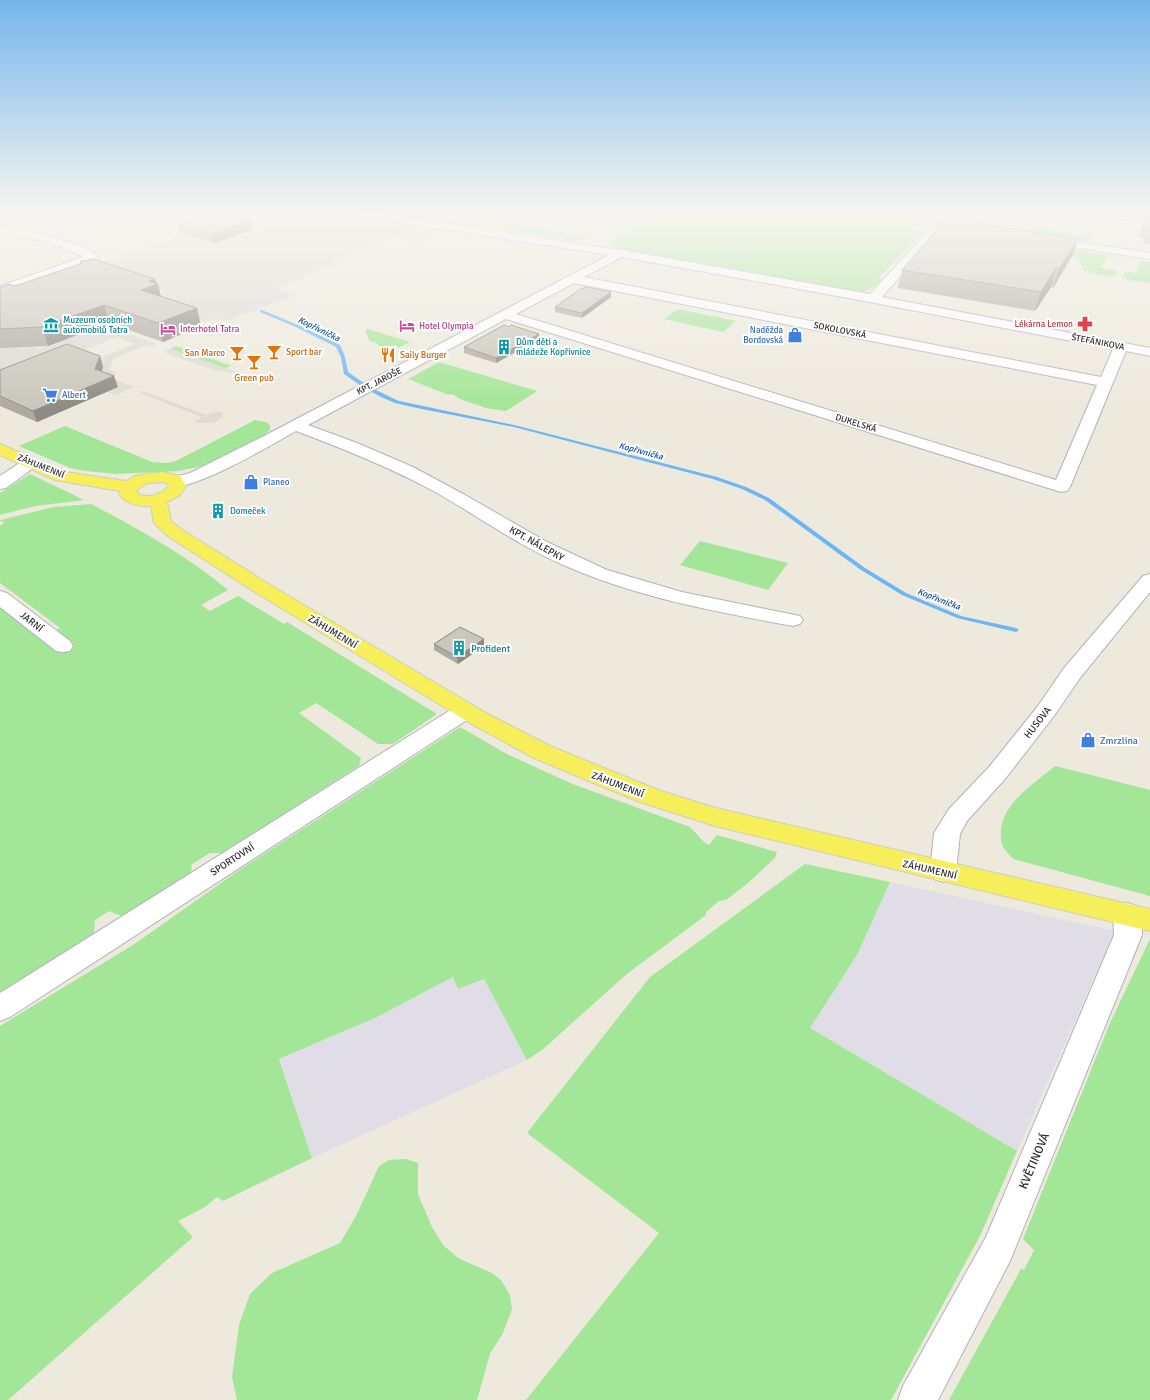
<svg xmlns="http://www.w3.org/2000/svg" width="1150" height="1400" viewBox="0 0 1150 1400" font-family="Signika,sans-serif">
  <rect width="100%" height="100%" fill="#ede9dd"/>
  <g fill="#e1dde6">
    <path d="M890 882 1115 931 1017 1151 809 1028 858 953Z"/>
    <path d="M454 977 458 989 484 979 527 1060 312 1158 281 1063 278 1060 377 1017Z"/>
  </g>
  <g fill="#a3e697">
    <path d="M420 213H473L509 219 501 224 490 225Z"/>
    <path d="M579 213H633C616 223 598 216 579 213Z"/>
    <path d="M655 213H931L916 229 924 231 879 278 882 279 871 289 862 292 620 249 612 247 608 244Z"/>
    <path d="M510 223 590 237 576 241 504 229V226Z"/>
    <path d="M1037 227 1092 236 1088 241H1082L1032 234Z"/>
    <path d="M964 232 1150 262V283L1127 280 1123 277 1125 272 1136 273 1141 261 1108 256 1101 268 1118 271 1116 276 1110 277 1084 271 1078 257 1061 255Z"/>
    <path d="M678 309 736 321 723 332 664 319Z"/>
    <path d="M368 329 410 342 398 348 397 346H379L377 343 370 341 365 331Z"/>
    <path d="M176 346 232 366 225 368 170 349Z"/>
    <path d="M439 362 537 391 506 411 486 408 457 398 458 397 451 394 449 395 408 379Z"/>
    <path d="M255 420 266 422 270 425V430L262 437 210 464 198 467 178 471 116 474 86 471 70 468 19 446 65 426 152 462 167 463 176 461Z"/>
    <path d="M30 474 84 500 35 506 0 515V493Z"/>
    <path d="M91 504C139 529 186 555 228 590L201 605 210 611 238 596 284 624 287 622 437 714 393 744H378L316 703 299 713 361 758 359 766 222 853H210L192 864 191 873 121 916 109 911 95 920 94 934 0 993V605L41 637 60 628 0 583V526L5 522 0 521V520L54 507Z"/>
    <path d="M700 541 788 563 768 590 680 565Z"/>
    <path d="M460 727 507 754 570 783 690 827 704 842 709 845 717 835 777 852 775 858 747 884 726 900 719 901 706 912V915L628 973 542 1050 527 1060 484 979 458 989 453 977 377 1017 279 1059 312 1158 223 1201 217 1197 205 1207 178 1221 193 1237 8 1400H0V1026L133 945 241 869Z"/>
    <path d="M1055 766 1150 790V896L1013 859C1010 855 1003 849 1002 844 993 809 1032 785 1055 766Z"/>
    <path d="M805 864 890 882 858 953 810 1028 1017 1151 980 1236 891 1400H526L659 1233 527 1133 650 977Z"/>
    <path d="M1150 939V1400H949L1021 1269 1024 1270 1034 1250 1023 1239 1110 1023Z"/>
    <path d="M406 1159 418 1163V1194L432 1227 443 1245 458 1258 492 1273 501 1280 510 1295 512 1309 503 1333 490 1354 477 1400H237L232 1377 239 1325 250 1294 272 1273 340 1243 356 1216 379 1166 389 1160Z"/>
  </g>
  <g fill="#dddbd4" fill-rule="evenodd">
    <path d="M263 213H340L398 221 416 227 440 231 415 242 394 237 332 260 338 262 276 289 296 295 228 320 224 321 216 318 205 322 172 312 123 330V332L157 344 151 347 145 345 113 359 109 370 115 372 116 375 110 378 134 387 116 395 107 392 117 387 0 383V347L27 344 40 349 100 326 164 291 90 267 187 234 225 238 282 218ZM117 337 135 344 100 358 79 359 82 351Z"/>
    <path d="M473 213H529L516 220Z"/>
    <path d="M170 349 237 372 238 373 217 371 163 352Z"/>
    <path d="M143 391 206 415 216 412H222L223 417 213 423H196V421L202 417 140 393Z"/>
  </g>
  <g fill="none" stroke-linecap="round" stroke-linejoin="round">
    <path fill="#6cb6f3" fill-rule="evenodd" d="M260 310H262L298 325 340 345 345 357 348 372C364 384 381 393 399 401L514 425 717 477 746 487 769 498 865 568 906 593 961 616 1016 628 1019 630 1016 632 957 618 902 595 861 570 765 500 742 489 713 479 514 427 417 408 395 403 381 397 361 386 344 374 341 357 336 347 296 327 260 312Z"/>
    <g stroke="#b1b1bf" stroke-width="2">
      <g id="minor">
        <path d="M355 213H381L619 250 623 249 628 251 870 294 931 228 948 224 971 226 972 228 971 230H948L939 232 882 297 1150 348V356L1126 351 1070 487 1067 491 1061 492 506 319 308 425 357 443 413 467 465 495 547 542 607 570 682 592 800 616 803 620 800 624 793 626C717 612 640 598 568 567 522 548 481 518 437 493 392 468 344 449 296 431 273 444 194 491 171 486L169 482 171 478 190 473 264 436 609 255 360 216 356 215ZM622 257 854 299 1113 349 1101 377 584 277ZM574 283 1097 385 1056 480 516 314Z"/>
        <path d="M0 226C20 229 88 242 99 258L97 260 0 294V286L83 257C57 243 29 238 0 232Z"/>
        <path d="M1046 237 1150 253V259L1042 242 1040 240Z"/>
        <path d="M30 458 36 460 38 463 36 466 6 488 0 489V476L24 460Z"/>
        <path d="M1150 574V592L1080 678 1054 716 1005 779 967 821 960 834 956 872 952 879 943 882 934 879 930 872 934 833 949 809 989 767 1038 706 1064 668 1143 576Z"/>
        <path d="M0 591 7 593 70 641 73 646 70 651 63 652 56 651 0 607Z"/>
        <path d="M465 704 473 706 476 711 473 716 10 1017 0 1021V993L457 706Z"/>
        <path d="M1127 903 1137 906 1141 914 1142 935 1010 1261 938 1400H898L903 1386 986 1237 1114 935 1113 914 1117 906Z"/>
      </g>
    </g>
    <g stroke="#ccc" stroke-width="2">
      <path id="major" d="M0 444 65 472 126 481 135 476 153 473 163 472 180 476 186 486 180 495 167 502 171 521 181 529 272 586 486 713 550 746 661 791 716 808 1150 909V931L715 826 643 803 591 782 534 758 470 723 258 594 169 537 154 523 151 506C139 507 126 504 119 494L120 491 55 480 0 455ZM162 482 168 484 169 486C162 494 147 500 137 493L138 489 147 483Z"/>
    </g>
    <use href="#minor" fill="#fff" fill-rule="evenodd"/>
    <use href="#major" fill="#f6ef59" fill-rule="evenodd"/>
    <path stroke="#a09fb6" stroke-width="1.5" d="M1071 213 1150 223"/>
  </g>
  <g fill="#adaba1">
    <path d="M1146 213H1150V244L1143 243 1144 238 1138 237Z"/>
    <path d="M251 221 252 230 214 243 181 233 178 224Z"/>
    <path d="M978 223 1078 239 1072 256 1053 288 1051 287 1035 311 898 288 902 270Z"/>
    <path d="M155 279 156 283 158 284 161 296 197 308 201 326 163 342 109 323 48 346 0 348V287Z"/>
    <path d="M611 297 582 318 555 312V307Z"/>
    <path d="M509 327 539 334V339L496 363 464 353V347Z"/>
    <path d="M100 356 103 367 101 372 118 387 37 422 0 406V370Z"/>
    <path d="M484 639V646L458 664 434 650V644Z"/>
  </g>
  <g fill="#8d8b83">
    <path d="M251 221 252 230 214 243 212 234Z"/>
    <path d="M1078 239 1072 256 1053 288 1059 269Z"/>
    <path d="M1056 268 1051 287 1035 311 1041 292Z"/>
    <path d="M155 279 157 284H158L162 302 141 290 149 281Z"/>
    <path d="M611 292V297L582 318V313Z"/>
    <path d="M104 305 109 323 48 346 42 327Z"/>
    <path d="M197 308 201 326 163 342 158 323Z"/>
    <path d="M539 334V339L496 363V358Z"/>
    <path d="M100 356 103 367 99 380 95 369Z"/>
    <path d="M114 376 118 387 37 422 33 411Z"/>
    <path d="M484 639V646L458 664 457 657Z"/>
  </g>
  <g fill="#c9c7bb" stroke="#8d8b83">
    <path d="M212 213H219L251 221 212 234 178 224Z"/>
    <path d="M1146 213H1150V231L1147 230 1149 226 1142 225Z"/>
    <path d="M949 216 978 220 976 223 1078 239 1059 269 1056 268 1041 292 902 270Z"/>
    <path d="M94 259 155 279 149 281 158 284 141 290 197 308 158 323 104 305 42 327 0 329V287L9 284 15 286 80 264 81 261Z"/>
    <path d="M586 287 611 292 582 313 555 307 579 290Z"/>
    <path d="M504 325 509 327 511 325 539 334 496 358 464 347Z"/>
    <path d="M67 344 100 356 95 369 114 376 33 411 0 396V370Z"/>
    <path d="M460 627 484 639 457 657 434 644Z"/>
  </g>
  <linearGradient id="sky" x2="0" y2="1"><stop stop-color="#76b5ec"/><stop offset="0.52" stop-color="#f7f5f0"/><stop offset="1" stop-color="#f7f5f0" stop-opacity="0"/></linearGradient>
  <rect width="1150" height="409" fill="url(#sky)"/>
  <defs>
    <g id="pharmacy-bare" transform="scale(1.2)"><path d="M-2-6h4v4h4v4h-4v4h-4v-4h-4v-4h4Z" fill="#e0444e" stroke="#fff" stroke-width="2.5" paint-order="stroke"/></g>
    <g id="museum-bare" transform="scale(1.2)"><path d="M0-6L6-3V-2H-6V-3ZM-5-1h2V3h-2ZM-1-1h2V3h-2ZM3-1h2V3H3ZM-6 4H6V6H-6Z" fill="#0f9aa8" stroke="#fff" stroke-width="2.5" paint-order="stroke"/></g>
    <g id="hotel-bare" transform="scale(1.2)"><path d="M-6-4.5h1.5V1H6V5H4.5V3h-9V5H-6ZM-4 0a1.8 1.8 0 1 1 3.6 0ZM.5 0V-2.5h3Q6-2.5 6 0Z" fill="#d1479c" stroke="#fff" stroke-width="2.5" paint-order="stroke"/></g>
    <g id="shop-bare" transform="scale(1.2)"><path d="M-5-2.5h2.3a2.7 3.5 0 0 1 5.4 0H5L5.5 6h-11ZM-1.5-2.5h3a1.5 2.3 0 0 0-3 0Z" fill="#3f7fe0" stroke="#fff" stroke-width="2.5" paint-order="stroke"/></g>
    <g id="building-bare" transform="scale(1.2)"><path d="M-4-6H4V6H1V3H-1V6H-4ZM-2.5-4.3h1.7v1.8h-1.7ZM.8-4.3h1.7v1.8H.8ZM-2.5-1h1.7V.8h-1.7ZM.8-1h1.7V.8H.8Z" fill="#0f9aa8" stroke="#fff" stroke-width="2.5" paint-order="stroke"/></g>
    <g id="bar-bare" transform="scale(1.2)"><path d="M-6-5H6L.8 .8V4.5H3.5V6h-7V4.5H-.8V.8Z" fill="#e8710a" stroke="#fff" stroke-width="2.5" paint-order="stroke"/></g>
    <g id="restaurant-bare" transform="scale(1.2)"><path d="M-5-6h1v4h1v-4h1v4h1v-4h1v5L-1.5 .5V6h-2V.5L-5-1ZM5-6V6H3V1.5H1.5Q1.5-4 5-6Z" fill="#e8710a" stroke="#fff" stroke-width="2.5" paint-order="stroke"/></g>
    <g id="supermarket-bare" transform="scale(1.2)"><path d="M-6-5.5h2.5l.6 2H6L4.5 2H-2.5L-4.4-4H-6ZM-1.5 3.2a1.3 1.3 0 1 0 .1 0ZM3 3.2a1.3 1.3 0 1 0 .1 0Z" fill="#3f7fe0" stroke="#fff" stroke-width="2.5" paint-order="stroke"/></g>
  </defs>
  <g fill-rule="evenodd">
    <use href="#pharmacy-bare" x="1085" y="324"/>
    <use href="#museum-bare" x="51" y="325"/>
    <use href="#hotel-bare" x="407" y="326"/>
    <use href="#hotel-bare" x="168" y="329"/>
    <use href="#shop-bare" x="795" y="335"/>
    <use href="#building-bare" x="504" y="347"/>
    <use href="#bar-bare" x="274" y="352"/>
    <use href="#bar-bare" x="237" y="353"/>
    <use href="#restaurant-bare" x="388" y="355"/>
    <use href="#bar-bare" x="254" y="362"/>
    <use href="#supermarket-bare" x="50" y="395"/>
    <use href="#shop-bare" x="251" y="482"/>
    <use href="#building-bare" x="218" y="511"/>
    <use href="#building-bare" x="459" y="648"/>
    <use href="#shop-bare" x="1088" y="740"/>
  </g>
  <g text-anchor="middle" stroke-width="4" stroke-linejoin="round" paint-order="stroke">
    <g font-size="9" fill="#0d838f" stroke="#fff" text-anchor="start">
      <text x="63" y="323">Muzeum osobních<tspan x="63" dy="10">automobilů Tatra</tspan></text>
      <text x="516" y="345">Dům dětí a<tspan x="516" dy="10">mládeže Kopřivnice</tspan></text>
      <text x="230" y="514">Domeček</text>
    </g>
    <g font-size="9" fill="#be3a42" stroke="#fff" text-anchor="end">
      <text x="1073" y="327">Lékárna Lemon</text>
    </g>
    <g font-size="9" fill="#b23c85" stroke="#fff" text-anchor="start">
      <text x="419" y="329">Hotel Olympia</text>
      <text x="180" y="332">Interhotel Tatra</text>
    </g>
    <g font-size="9" font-style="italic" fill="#0850a2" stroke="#fff">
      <text transform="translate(319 329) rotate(26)" y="3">Kopřivnička</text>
      <text transform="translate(641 451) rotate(15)" y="3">Kopřivnička</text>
      <text transform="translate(939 599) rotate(21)" y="3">Kopřivnička</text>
    </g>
    <g font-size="9" fill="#366cbe" stroke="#fff" text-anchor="start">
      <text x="783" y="333" text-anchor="end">Naděžda<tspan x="783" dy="10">Bordovská</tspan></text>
      <text x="62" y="398">Albert</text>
      <text x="263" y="485">Planeo</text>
    </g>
    <g font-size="9" fill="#2b2b2b" stroke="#fff">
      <text transform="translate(840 330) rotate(11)" y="3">SOKOLOVSKÁ</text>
      <text transform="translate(1098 342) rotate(11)" y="3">ŠTEFÁNIKOVA</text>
      <text transform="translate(379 381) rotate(-27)" y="3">KPT. JAROŠE</text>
      <text transform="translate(856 423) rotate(17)" y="3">DUKELSKÁ</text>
      <text transform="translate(41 466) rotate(22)" y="3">ZÁHUMENNÍ</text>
    </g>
    <g font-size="9" fill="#c56008" stroke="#fff" text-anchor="start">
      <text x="286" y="355">Sport bar</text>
      <text x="225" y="356" text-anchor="end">San Marco</text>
      <text x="400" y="358">Saily Burger</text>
      <text x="254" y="381" text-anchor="middle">Green pub</text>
    </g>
    <g font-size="10" fill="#2b2b2b" stroke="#fff">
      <text transform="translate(537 543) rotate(29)" y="4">KPT. NÁLEPKY</text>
      <text transform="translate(32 621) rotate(38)" y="4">JARNÍ</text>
      <text transform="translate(333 631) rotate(31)" y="4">ZÁHUMENNÍ</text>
      <text transform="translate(1037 722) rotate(-52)" y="4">HUSOVA</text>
      <text transform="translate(618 784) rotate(21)" y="4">ZÁHUMENNÍ</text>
      <text transform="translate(232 859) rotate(-33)" y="4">SPORTOVNÍ</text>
      <text transform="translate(930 869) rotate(13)" y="4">ZÁHUMENNÍ</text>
    </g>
    <g font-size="10" fill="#0d838f" stroke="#fff" text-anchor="start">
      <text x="471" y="652">Profident</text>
    </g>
    <g font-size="10" fill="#366cbe" stroke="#fff" text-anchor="start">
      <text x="1100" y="744">Zmrzlina</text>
    </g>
    <g font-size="12" fill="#2b2b2b" stroke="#fff">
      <text transform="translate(1034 1161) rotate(-67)" y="4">KVĚTINOVÁ</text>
    </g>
  </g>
</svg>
